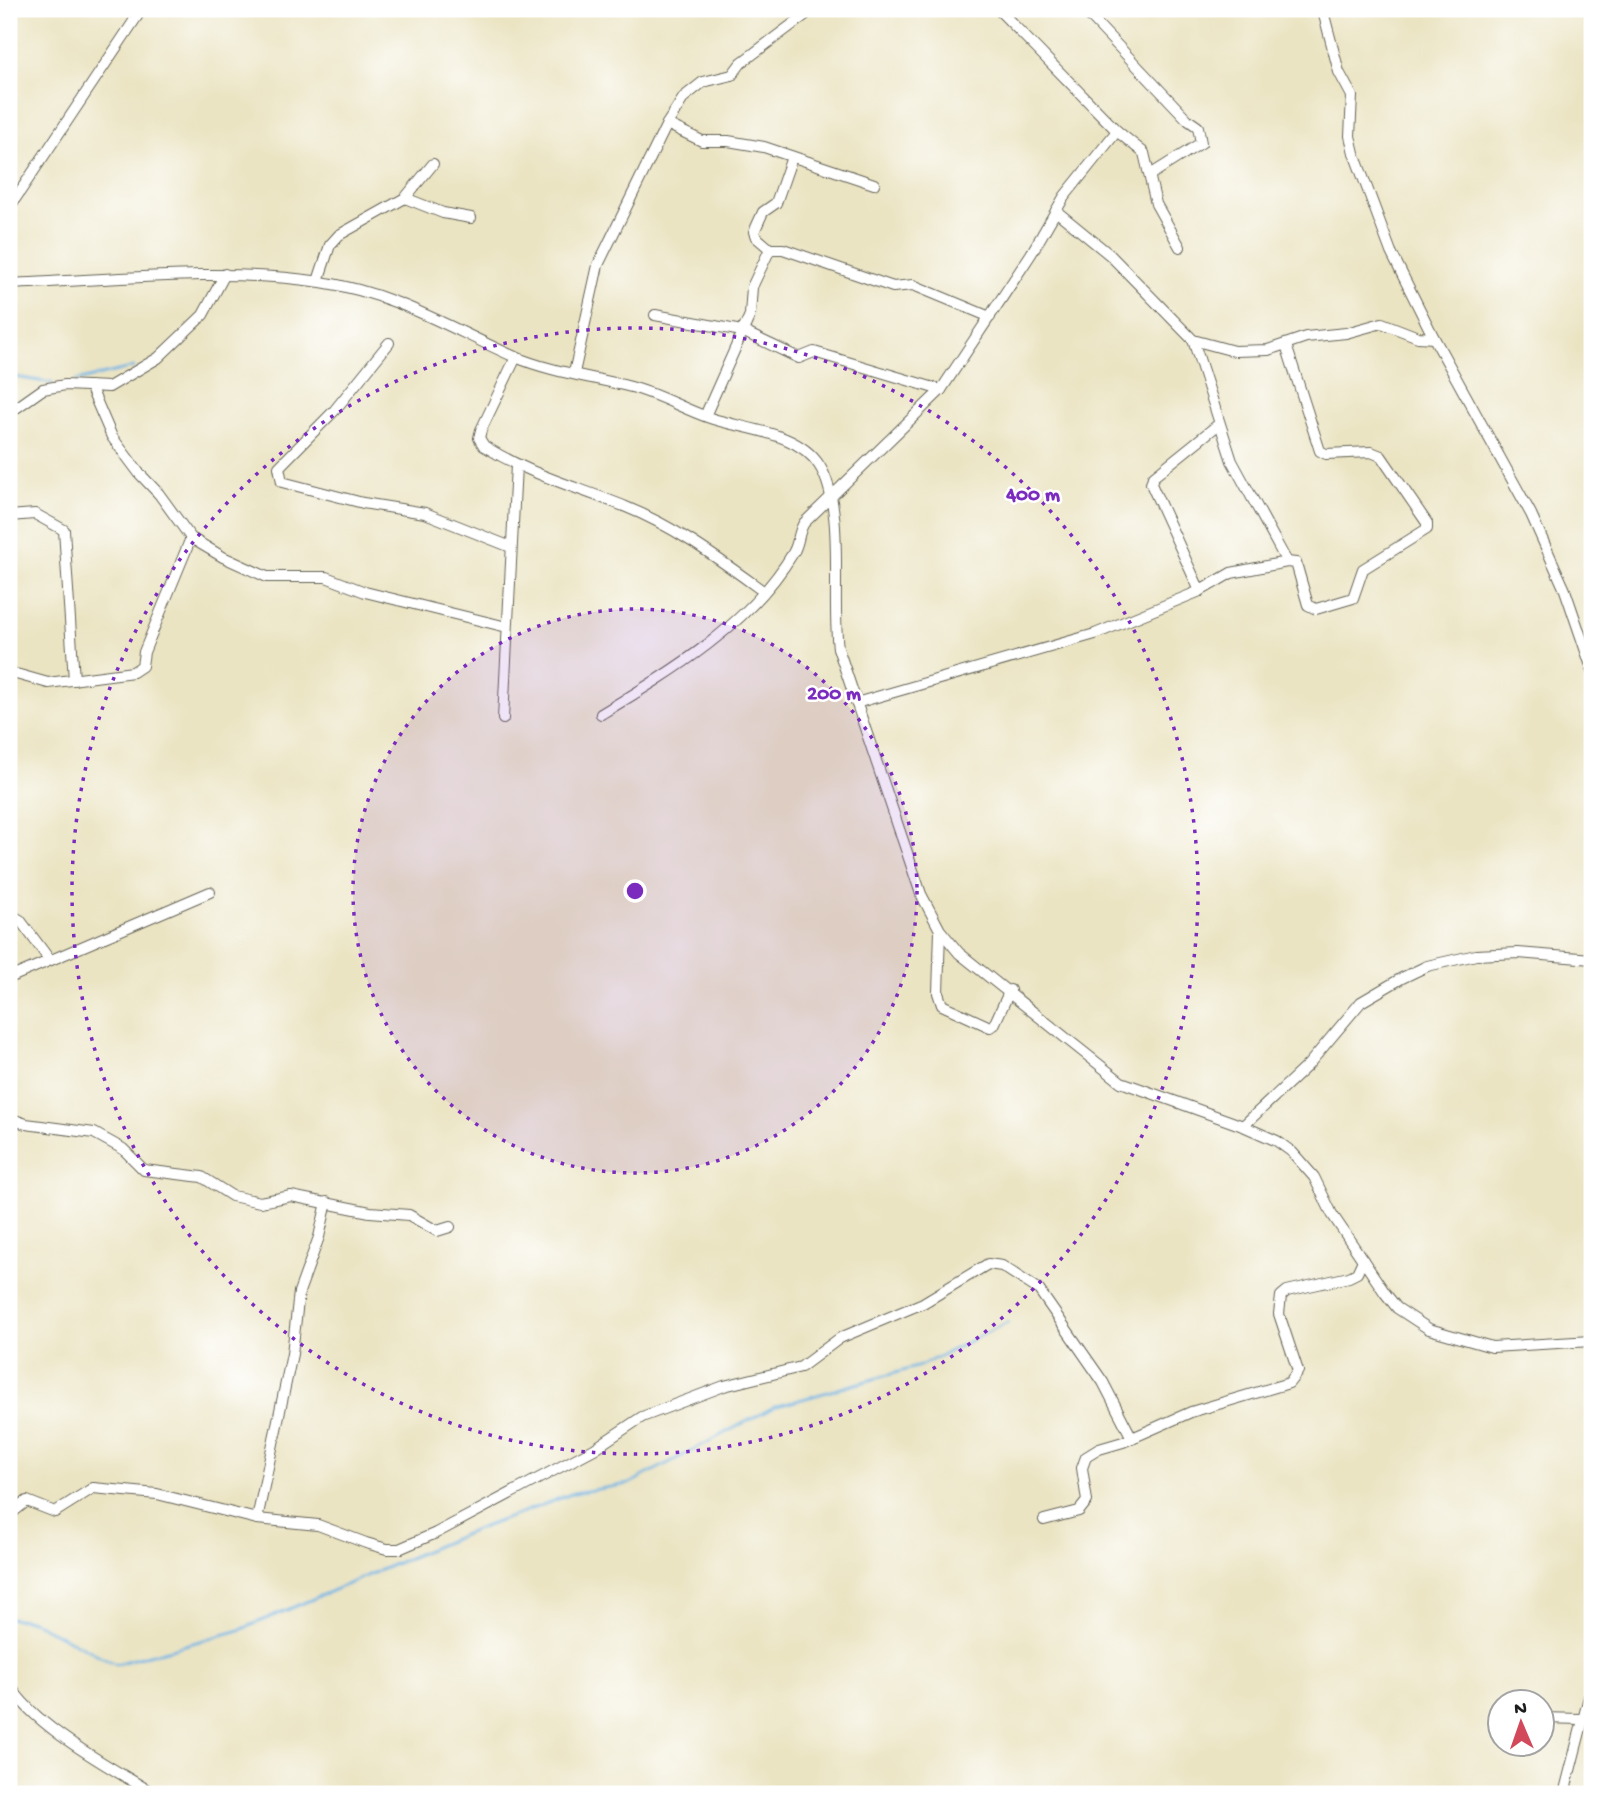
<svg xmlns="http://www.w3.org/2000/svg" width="1601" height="1803" viewBox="0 0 1601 1803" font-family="'Gochi Hand',sans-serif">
  <rect width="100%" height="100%" fill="#fff"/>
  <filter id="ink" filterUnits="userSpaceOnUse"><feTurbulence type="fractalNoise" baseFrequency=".0143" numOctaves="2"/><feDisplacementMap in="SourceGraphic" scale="14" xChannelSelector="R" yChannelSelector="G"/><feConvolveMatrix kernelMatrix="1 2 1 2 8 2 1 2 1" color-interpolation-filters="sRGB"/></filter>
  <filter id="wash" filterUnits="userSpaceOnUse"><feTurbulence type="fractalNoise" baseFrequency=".00686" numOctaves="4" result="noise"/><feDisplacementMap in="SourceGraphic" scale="28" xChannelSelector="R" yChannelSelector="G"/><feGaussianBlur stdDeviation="1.57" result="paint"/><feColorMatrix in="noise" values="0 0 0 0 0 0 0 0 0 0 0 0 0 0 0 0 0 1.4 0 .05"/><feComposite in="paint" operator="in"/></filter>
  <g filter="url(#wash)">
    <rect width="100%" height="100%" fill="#ebe4c3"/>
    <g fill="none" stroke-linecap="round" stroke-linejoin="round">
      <g stroke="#6fb4e6" stroke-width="2.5">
        <path d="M9 376 52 383"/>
        <path d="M76 381 134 367"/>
        <path d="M9 1618 32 1621 116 1664 240 1630 465 1534 574 1493 629 1484 774 1407 920 1366 1008 1322"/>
      </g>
    </g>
  </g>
  <g filter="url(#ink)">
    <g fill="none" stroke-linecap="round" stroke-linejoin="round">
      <g stroke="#646256" stroke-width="12">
        <g id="minor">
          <path d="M998 9 1117 131 1144 153 1156 204 1180 247"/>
          <path d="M1083 9 1188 120 1198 127 1201 143 1150 175"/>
          <path d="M1318 9 1324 15 1339 72 1352 96 1350 136 1354 153 1391 252 1434 338 1531 514 1565 590 1592 669"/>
          <path d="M667 124 702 141H728L764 147 874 184"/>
          <path d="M405 198 443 213 471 218"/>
          <path d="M9 208 142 9"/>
          <path d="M1056 211 1110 255 1193 340 1234 351 1268 350 1306 337 1346 333 1382 323 1418 337 1434 338"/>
          <path d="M770 249 756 237 754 232 763 212 776 203 792 157"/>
          <path d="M318 281 330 245 339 235 405 198 433 164"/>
          <path d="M9 284C112 280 218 267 321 282 394 293 448 327 513 356 550 372 592 377 631 387 659 394 683 409 710 418 745 430 797 431 819 465 846 506 831 597 838 648L921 894 940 930 959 953 1121 1082 1243 1126 1277 1141 1292 1152 1314 1177 1332 1214 1385 1293 1397 1308 1429 1329 1492 1347 1592 1341"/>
          <path d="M655 315 742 331 799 358 814 352 941 390"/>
          <path d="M1193 340 1232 461 1287 562"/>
          <path d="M389 343 334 411 279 467 282 482 363 503 425 513 511 547"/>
          <path d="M516 357 481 430 479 438 484 446C532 476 575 486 626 507 676 527 720 560 763 591"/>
          <path d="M574 373 598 265 667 124 684 97 703 82 732 75 741 63 813 9"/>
          <path d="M90 386 112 437 139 473 159 494 191 538 223 557 267 577H326L365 592 507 627"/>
          <path d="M9 413 43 389 65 385 109 387 158 358 203 315 225 274"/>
          <path d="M705 416 750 315 752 287 770 249H783L893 287 913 285 990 317"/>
          <path d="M9 516 35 514 64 530 74 680"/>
          <path d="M1200 591 1151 484 1153 477 1219 424"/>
          <path d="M9 672 48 683 133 672 142 666 144 652 191 538"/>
          <path d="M856 703 1095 634 1200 591 1231 573 1287 562 1296 563 1308 605 1316 609 1353 598 1363 569 1427 529V523L1381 456 1371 452 1326 454 1320 451 1286 345"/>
          <path d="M601 714C671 672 750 625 793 553 799 544 798 532 804 523L941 390 1031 254 1064 197 1117 131"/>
          <path d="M503 719 516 465"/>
          <path d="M9 914 20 920 49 959"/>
          <path d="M940 931 938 993 942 1005 990 1027 994 1025 1010 990"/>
          <path d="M9 978 210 892"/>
          <path d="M9 1118 26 1124 94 1133 123 1149 144 1170 202 1177 232 1196 260 1202 291 1196 370 1212 409 1215 437 1231 450 1227"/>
          <path d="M1243 1126 1308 1065 1361 1002 1402 978 1427 966 1476 955 1518 953 1592 959"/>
          <path d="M9 1515 27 1501 55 1512 93 1488 157 1494 257 1519 318 1525 366 1543 387 1549H399L436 1533 594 1449 642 1417 724 1386 801 1367 840 1338 923 1303 988 1264 1002 1266 1039 1290 1103 1382 1132 1438"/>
          <path d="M257 1519 292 1354 299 1292 319 1237 327 1202"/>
          <path d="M1044 1520 1079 1511 1087 1501 1082 1468 1086 1457 1099 1449 1123 1442 1191 1412 1289 1383 1298 1371 1279 1314 1281 1296 1287 1291 1349 1277 1357 1273 1363 1260"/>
          <path d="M9 1684C35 1728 111 1767 154 1794"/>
          <path d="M1542 1718 1581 1719"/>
          <path d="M1564 1794 1592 1685"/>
        </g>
      </g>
      <use href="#minor" stroke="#fff" stroke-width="10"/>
    </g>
  </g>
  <circle cx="635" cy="891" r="282" fill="#7b2cbf" fill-opacity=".12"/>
  <g fill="none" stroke="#7b2cbf" stroke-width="3.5" stroke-dasharray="3.5 7">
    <circle cx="635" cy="891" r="282"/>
    <circle cx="635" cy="891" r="563"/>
  </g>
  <circle cx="635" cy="891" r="10" fill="#7b2cbf" stroke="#fff" stroke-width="3.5"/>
  <g font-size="21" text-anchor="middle" font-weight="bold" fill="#7b2cbf" stroke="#fff" stroke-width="5" stroke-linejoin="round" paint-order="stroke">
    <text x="1033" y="500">400 m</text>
    <text x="834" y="699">200 m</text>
  </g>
  <rect width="1601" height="1803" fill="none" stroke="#fff" stroke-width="35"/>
  <g transform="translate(1521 1723) rotate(358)"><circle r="33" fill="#ffffff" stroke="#a4a4a4" stroke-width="2"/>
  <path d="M0-5L12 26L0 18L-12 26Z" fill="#d1495b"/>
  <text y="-10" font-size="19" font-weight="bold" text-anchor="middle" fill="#1c1c1c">N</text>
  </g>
</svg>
